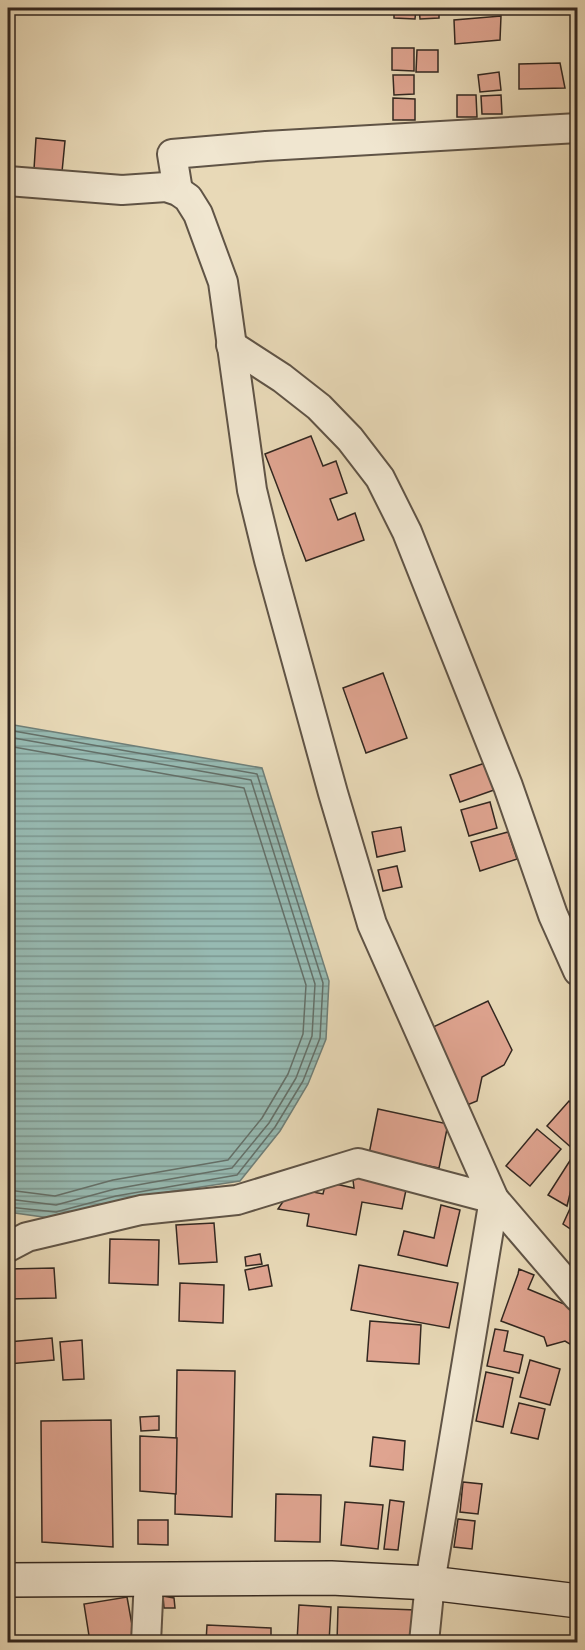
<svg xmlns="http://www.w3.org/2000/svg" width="585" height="1650" viewBox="0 0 585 1650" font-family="Vollkorn,serif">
  <defs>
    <pattern id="water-rules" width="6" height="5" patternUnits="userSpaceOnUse" patternTransform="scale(1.5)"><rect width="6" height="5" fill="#97bab2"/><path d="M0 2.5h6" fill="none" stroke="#7c9790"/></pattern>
  </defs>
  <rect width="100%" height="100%" fill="#e8d9b7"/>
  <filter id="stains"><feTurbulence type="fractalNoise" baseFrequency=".00333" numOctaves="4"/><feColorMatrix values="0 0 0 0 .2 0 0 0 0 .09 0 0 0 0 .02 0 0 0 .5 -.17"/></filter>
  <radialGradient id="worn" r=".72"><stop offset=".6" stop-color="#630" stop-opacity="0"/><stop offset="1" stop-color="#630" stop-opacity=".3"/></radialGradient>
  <path fill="url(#water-rules)" stroke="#6f7f78" stroke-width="1.5" d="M8 724 262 768 329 981 326 1039 308 1084 280 1131 240 1181 168 1192 117 1202 57 1219 8 1212Z"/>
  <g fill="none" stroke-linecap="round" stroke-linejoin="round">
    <g stroke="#647069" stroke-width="1.5">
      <path d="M8 730 257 774 323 983 320 1038 303 1081 275 1127 237 1175 116 1196 56 1212 8 1207"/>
      <path d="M8 737 251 780 315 984 312 1036 296 1078 269 1123 232 1168 115 1189 56 1205 8 1199"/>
      <path d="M8 746 244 788 306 985 303 1034 288 1074 262 1118 228 1160 113 1180 55 1196 8 1190"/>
    </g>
  </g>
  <g fill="#dfa490" stroke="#322720" stroke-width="1.5">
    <path d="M394 8H416L415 19 394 18Z"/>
    <path d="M419 8H439V18L420 19Z"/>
    <path d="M501 16 500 40 455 44 454 20Z"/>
    <path d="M392 48H414V71L392 70Z"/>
    <path d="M417 50H438V72H416Z"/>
    <path d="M560 63 565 88 519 89V64Z"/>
    <path d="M499 72 501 90 480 92 478 75Z"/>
    <path d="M393 75H414V94L394 95Z"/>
    <path d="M457 95H476L477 117H457Z"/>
    <path d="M501 95 502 114H482L481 96Z"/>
    <path d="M393 98 415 99V120H393Z"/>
    <path d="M36 138 65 141 62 172 34 169Z"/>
    <path d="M311 436 323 466 336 461 347 493 330 499 338 520 355 513 364 540 306 561 265 454Z"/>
    <path d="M383 673 407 738 366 753 343 688Z"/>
    <path d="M485 763 494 790 460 802 450 775Z"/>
    <path d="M490 802 497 828 469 836 461 810Z"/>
    <path d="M401 827 405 851 377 857 372 832Z"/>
    <path d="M508 832 517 859 480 871 471 842Z"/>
    <path d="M397 866 402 887 383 891 378 870Z"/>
    <path d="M488 1001 512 1050 504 1065 482 1077 477 1101 467 1105 431 1028Z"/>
    <path d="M569 1101 578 1109V1146L574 1150 547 1126Z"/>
    <path d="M378 1109 448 1124 439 1168 369 1154Z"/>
    <path d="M537 1129 561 1149 530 1186 506 1166Z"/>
    <path d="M571 1159 577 1165 567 1206 548 1195Z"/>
    <path d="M352 1172 401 1182 400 1189 406 1190 402 1209 362 1202 356 1235 307 1226 309 1214 278 1209 292 1188 323 1194 326 1182 354 1188Z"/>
    <path d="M578 1191V1234L563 1224Z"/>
    <path d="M441 1205 460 1210 447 1266 398 1255 404 1231 434 1238Z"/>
    <path d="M214 1223 217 1262 179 1264 176 1225Z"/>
    <path d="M110 1239 159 1240 158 1285 109 1283Z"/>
    <path d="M260 1254 262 1264 246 1266 245 1257Z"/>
    <path d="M268 1265 272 1286 249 1290 245 1270Z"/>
    <path d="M359 1265 458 1283 449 1328 351 1310Z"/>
    <path d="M54 1268 56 1298 8 1299V1269Z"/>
    <path d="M519 1269 534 1275 528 1289 569 1306 578 1318V1349L565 1341 547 1346 544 1337 501 1321 518 1274Z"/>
    <path d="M180 1283 224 1285 223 1323 179 1321Z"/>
    <path d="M370 1321 421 1325 419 1364 367 1361Z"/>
    <path d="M495 1329 508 1331 504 1351 523 1355 519 1373 487 1366Z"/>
    <path d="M52 1338 54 1360 8 1364V1342Z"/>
    <path d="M82 1340 84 1379 63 1380 60 1342Z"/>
    <path d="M530 1360 560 1369 550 1405 520 1397Z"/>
    <path d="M177 1370 235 1371 232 1517 175 1514Z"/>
    <path d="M486 1372 513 1378 503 1427 476 1421Z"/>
    <path d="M519 1403 545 1409 538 1439 511 1433Z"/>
    <path d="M159 1416V1430L141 1431 140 1417Z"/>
    <path d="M111 1420 113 1547 42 1542 41 1421Z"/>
    <path d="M140 1436 177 1438 176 1494 140 1491Z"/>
    <path d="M373 1437 405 1441 403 1470 370 1466Z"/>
    <path d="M463 1482 482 1484 478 1514 460 1512Z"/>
    <path d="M276 1494 321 1495 320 1542 275 1541Z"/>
    <path d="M390 1500 404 1502 398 1550 384 1549Z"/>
    <path d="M345 1502 383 1505 378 1549 341 1545Z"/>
    <path d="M458 1519 475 1521 472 1549 454 1547Z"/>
    <path d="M138 1520H168V1545L138 1544Z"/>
    <path d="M163 1596 174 1598 175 1608H164Z"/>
    <path d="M127 1597 134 1636 90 1642 84 1604Z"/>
    <path d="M299 1605 331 1607 329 1642H297Z"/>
    <path d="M338 1607 416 1610 415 1642H337Z"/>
    <path d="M207 1625 271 1628V1642H206Z"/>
  </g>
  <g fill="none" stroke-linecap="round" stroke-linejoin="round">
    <g stroke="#605446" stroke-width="32">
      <g id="street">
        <path d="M8 181 122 190 166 187 178 191 188 198 198 214 223 282 252 490 269 560 333 793 372 924 494 1199 578 1297"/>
        <path d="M178 191 172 154 266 146 578 128"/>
        <path d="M231 345 282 378 319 407 350 439 380 478 407 532 508 786 553 915 578 971"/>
        <path d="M8 1247 27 1237 141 1210 237 1200 358 1163 494 1199 430 1583 424 1642"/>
        <path d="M146 1642 149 1578"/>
      </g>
    </g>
    <g stroke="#322720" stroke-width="36">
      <path id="secondary" d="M8 1580 331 1578 430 1583 578 1601"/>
    </g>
    <use href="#street" stroke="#f0e6d0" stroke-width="28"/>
    <use href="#secondary" stroke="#f0e6d0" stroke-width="33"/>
  </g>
  <rect width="585" height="1650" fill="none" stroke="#e8d9b7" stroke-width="30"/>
  <rect x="9" y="9" width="567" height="1632" fill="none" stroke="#322720" stroke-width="3"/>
  <rect x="15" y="15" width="555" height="1620" fill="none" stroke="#322720" stroke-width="1.5"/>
  <rect width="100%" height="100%" filter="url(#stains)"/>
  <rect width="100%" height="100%" fill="url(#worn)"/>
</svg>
